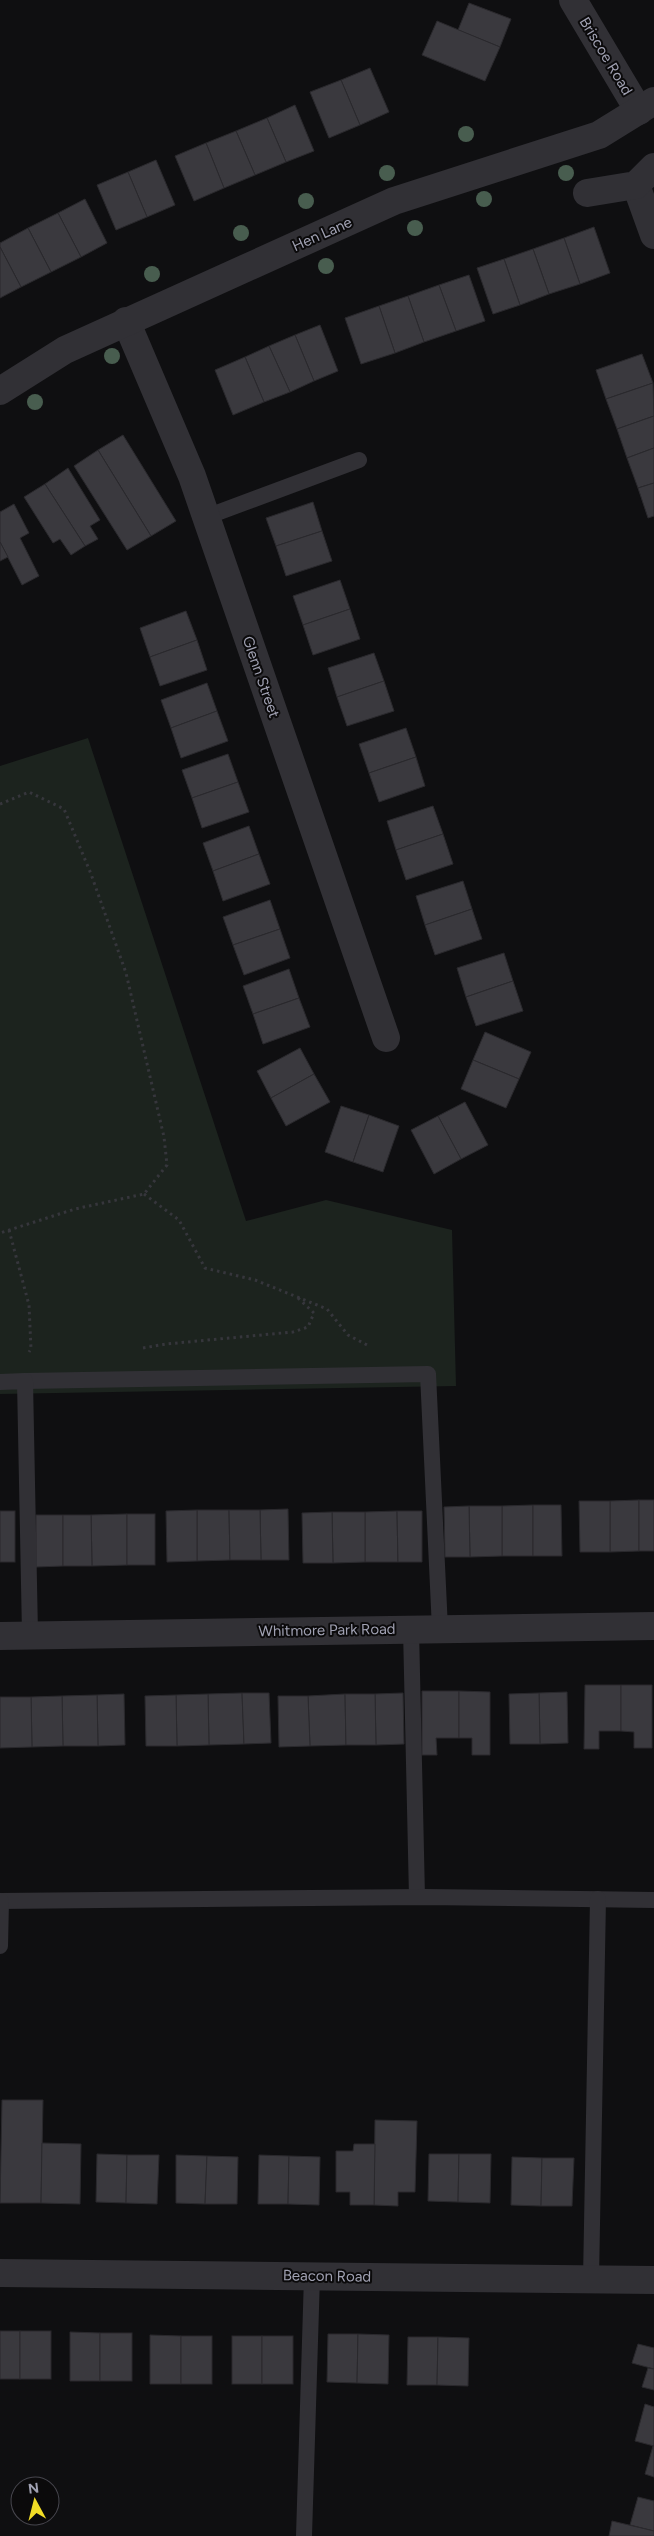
<svg xmlns="http://www.w3.org/2000/svg" width="654" height="2536" viewBox="0 0 654 2536" font-family="Figtree,sans-serif">
  <rect width="100%" height="100%" fill="#0f0f11"/>
  <path fill="#1c231e" d="M88 738 246 1221 326 1200 452 1230 456 1386 0 1394V766Z"/>
  <g fill="#3a393e" stroke="#2a292d">
    <path d="M469 3 511 19 500 47 458 30Z"/>
    <path d="M437 21 500 47 485 81 422 55Z"/>
    <path d="M370 68 389 112 360 125 341 80Z"/>
    <path d="M341 80 360 125 329 138 310 92Z"/>
    <path d="M295 105 314 151 286 162 267 118Z"/>
    <path d="M267 118 286 162 255 175 236 131Z"/>
    <path d="M236 131 255 175 224 188 206 143Z"/>
    <path d="M206 143 224 188 194 201 175 156Z"/>
    <path d="M156 160 175 205 147 217 128 172Z"/>
    <path d="M128 172 147 217 116 230 97 185Z"/>
    <path d="M85 199 107 243 81 257 58 213Z"/>
    <path d="M58 213 81 257 51 272 28 228Z"/>
    <path d="M594 227 610 273 580 284 564 238Z"/>
    <path d="M28 228 51 272 21 287 0 247V243Z"/>
    <path d="M564 238 580 284 549 294 533 249Z"/>
    <path d="M0 247 21 287 0 298Z"/>
    <path d="M533 249 549 294 520 305 504 259Z"/>
    <path d="M504 259 520 305 493 314 477 268Z"/>
    <path d="M469 275 485 321 456 331 439 285Z"/>
    <path d="M439 285 456 331 424 342 408 296Z"/>
    <path d="M408 296 424 342 395 353 379 306Z"/>
    <path d="M379 306 395 353 361 364 345 318Z"/>
    <path d="M320 325 338 371 314 381 295 335Z"/>
    <path d="M295 335 314 381 290 392 269 346Z"/>
    <path d="M269 346 290 392 264 402 245 357Z"/>
    <path d="M642 354 653 383 606 399 596 370Z"/>
    <path d="M245 357 264 402 233 415 215 370Z"/>
    <path d="M653 383 654 416 617 429 606 399Z"/>
    <path d="M654 416V448L627 458 617 429Z"/>
    <path d="M123 435 176 521 151 536 98 450Z"/>
    <path d="M654 448V483L638 488 627 458Z"/>
    <path d="M98 450 151 536 127 550 74 466Z"/>
    <path d="M68 468 100 520 90 526 98 539 85 546 45 484Z"/>
    <path d="M654 483V516L648 518 638 488Z"/>
    <path d="M45 484 85 546 71 555 60 539 53 543 24 497Z"/>
    <path d="M313 502 322 531 276 546 266 518Z"/>
    <path d="M14 504 29 533 20 538 39 576 22 585 0 542V512Z"/>
    <path d="M322 531 332 561 286 576 276 546Z"/>
    <path d="M0 542 8 557 0 561Z"/>
    <path d="M340 580 350 609 303 625 293 596Z"/>
    <path d="M350 609 360 639 313 655 303 625Z"/>
    <path d="M186 611 197 640 150 657 140 628Z"/>
    <path d="M197 640 207 670 160 686 150 657Z"/>
    <path d="M374 653 384 681 337 697 328 668Z"/>
    <path d="M384 681 394 711 347 726 337 697Z"/>
    <path d="M207 683 217 711 171 728 161 700Z"/>
    <path d="M217 711 228 741 181 758 171 728Z"/>
    <path d="M406 728 416 757 369 773 359 744Z"/>
    <path d="M228 754 238 782 192 798 182 770Z"/>
    <path d="M416 757 425 786 379 802 369 773Z"/>
    <path d="M238 782 249 812 202 828 192 798Z"/>
    <path d="M433 806 443 834 396 850 387 821Z"/>
    <path d="M249 826 259 854 213 871 203 843Z"/>
    <path d="M443 834 453 864 406 880 396 850Z"/>
    <path d="M259 854 270 884 223 901 213 871Z"/>
    <path d="M463 881 472 909 425 925 416 896Z"/>
    <path d="M270 900 280 929 233 945 223 917Z"/>
    <path d="M472 909 482 939 435 955 425 925Z"/>
    <path d="M280 929 290 958 244 975 233 945Z"/>
    <path d="M504 953 513 981 466 997 457 968Z"/>
    <path d="M289 969 299 998 253 1014 243 986Z"/>
    <path d="M513 981 523 1011 476 1026 466 997Z"/>
    <path d="M299 998 310 1027 263 1044 253 1014Z"/>
    <path d="M485 1032 531 1052 519 1079 473 1060Z"/>
    <path d="M300 1048 314 1074 271 1098 257 1071Z"/>
    <path d="M473 1060 519 1079 506 1108 461 1089Z"/>
    <path d="M314 1074 330 1102 286 1126 271 1098Z"/>
    <path d="M465 1102 488 1145 461 1159 438 1116Z"/>
    <path d="M341 1106 369 1115 353 1162 325 1152Z"/>
    <path d="M369 1115 399 1126 383 1172 353 1162Z"/>
    <path d="M438 1116 461 1159 434 1174 411 1130Z"/>
    <path d="M639 1500V1551L610 1552V1501Z"/>
    <rect x="639" y="1500" width="15" height="51"/>
    <path d="M579 1501H610V1552H580Z"/>
    <path d="M533 1505V1556H502V1506Z"/>
    <path d="M533 1505H561L562 1556H533Z"/>
    <path d="M469 1506H502V1556L470 1557Z"/>
    <path d="M469 1506 470 1557H445L444 1507Z"/>
    <path d="M288 1509 289 1560H261L260 1510Z"/>
    <path d="M197 1510H229L230 1560 197 1561Z"/>
    <path d="M197 1510V1561L167 1562 166 1511Z"/>
    <path d="M229 1510H260L261 1560H230Z"/>
    <rect x="0" y="1511" width="15" height="51"/>
    <path d="M397 1511 398 1562H365V1512Z"/>
    <path d="M397 1511H422V1562H398Z"/>
    <path d="M332 1512H365V1562L333 1563Z"/>
    <path d="M332 1512 333 1563H303L302 1513Z"/>
    <path d="M127 1514V1565L92 1566 91 1515Z"/>
    <rect x="127" y="1514" width="28" height="51"/>
    <path d="M36 1515H63V1566L36 1567Z"/>
    <path d="M63 1515H91L92 1566H63Z"/>
    <path d="M585 1685H621V1731H599V1749H584Z"/>
    <path d="M621 1685H652V1748H634V1732L621 1731Z"/>
    <path d="M422 1691H459V1738H436L437 1755H422Z"/>
    <path d="M459 1691 490 1692V1755H472V1738H459Z"/>
    <path d="M567 1692 568 1743 540 1744 539 1693Z"/>
    <path d="M242 1693 244 1744 209 1745 208 1694Z"/>
    <path d="M242 1693H269L271 1743 244 1744Z"/>
    <path d="M403 1693 404 1744 376 1745 375 1694Z"/>
    <path d="M539 1693 540 1744H510L509 1694Z"/>
    <path d="M124 1694 125 1745 98 1746 97 1695Z"/>
    <path d="M208 1694 209 1745 177 1746 176 1695Z"/>
    <path d="M345 1694 346 1745 310 1746 308 1696Z"/>
    <path d="M345 1694H375L376 1745H346Z"/>
    <path d="M97 1695 98 1746H63L62 1696Z"/>
    <path d="M176 1695 177 1746H146L145 1696Z"/>
    <path d="M62 1696 63 1746 32 1747 31 1697Z"/>
    <path d="M278 1696H308L310 1746 279 1747Z"/>
    <path d="M0 1697H31L32 1747 0 1748Z"/>
    <path d="M2 2100H43L41 2203H0Z"/>
    <path d="M375 2120 417 2121 415 2192H398V2206L374 2205Z"/>
    <path d="M42 2143 81 2144 80 2204 41 2203Z"/>
    <path d="M354 2144H375L374 2205H350V2192H336V2151H353Z"/>
    <path d="M97 2154 127 2155 126 2203 96 2202Z"/>
    <path d="M429 2154H459L458 2202 428 2201Z"/>
    <path d="M459 2154H491L490 2203 458 2202Z"/>
    <path d="M127 2155H159L157 2204 126 2203Z"/>
    <path d="M176 2155 207 2156 205 2204 176 2203Z"/>
    <path d="M259 2155 289 2156 288 2204H258Z"/>
    <path d="M207 2156 238 2157 237 2204H205Z"/>
    <path d="M289 2156 320 2157 319 2205 288 2204Z"/>
    <path d="M512 2157 542 2158 541 2206 511 2205Z"/>
    <path d="M542 2158H574L572 2206H541Z"/>
    <rect x="0" y="2331" width="20" height="48"/>
    <rect x="20" y="2331" width="31" height="48"/>
    <path d="M70 2332 100 2333V2381H70Z"/>
    <rect x="100" y="2333" width="32" height="48"/>
    <path d="M328 2334H358L357 2383 327 2382Z"/>
    <path d="M358 2334 389 2335 388 2384 357 2383Z"/>
    <path d="M150 2335 181 2336V2384H150Z"/>
    <rect x="181" y="2336" width="31" height="48"/>
    <rect x="232" y="2336" width="30" height="48"/>
    <rect x="262" y="2336" width="31" height="48"/>
    <path d="M408 2337H438L437 2385H407Z"/>
    <path d="M438 2337 469 2338 468 2386 437 2385Z"/>
    <path d="M638 2344 654 2348V2369L632 2363Z"/>
    <path d="M648 2368 654 2369V2390L642 2387Z"/>
    <path d="M645 2404 654 2407V2446L635 2441Z"/>
    <path d="M653 2446H654V2477L645 2474Z"/>
    <path d="M638 2497 654 2501V2531L630 2525Z"/>
    <path d="M612 2521 654 2531V2536H609Z"/>
  </g>
  <g fill="none" stroke-linecap="round" stroke-linejoin="round">
    <g stroke="#36363c" stroke-width="3" stroke-dasharray="2.5 4" stroke-linecap="butt">
      <path d="M0 804 29 792 64 809 91 874 126 973 164 1137 167 1165 144 1194 75 1209 0 1233"/>
      <path d="M144 1194 179 1220 205 1268 255 1280 327 1309 348 1335 369 1346"/>
      <path d="M9 1230 29 1305 31 1349 29 1352"/>
      <path d="M143 1348 166 1344 293 1332 308 1327 314 1313 296 1296"/>
    </g>
    <g stroke="#313035" stroke-width="16">
      <path d="M206 517 359 460"/>
      <path d="M25 1381 428 1374 440 1629"/>
      <path d="M0 1382 25 1381 30 1634"/>
      <path d="M411 1629 417 1897"/>
      <path d="M0 1901 424 1897 654 1900"/>
      <path d="M0 1946 1 1901"/>
      <path d="M591 2279 598 1899"/>
      <path d="M304 2536 312 2276"/>
    </g>
    <g stroke="#313035" stroke-width="28">
      <path d="M573 0 639 111"/>
      <path d="M636 185 654 235"/>
      <path d="M587 193 636 185 654 167"/>
      <path d="M126 321 192 476 386 1038"/>
      <path d="M0 1636 654 1626"/>
      <path d="M0 2273 654 2280"/>
    </g>
    <path stroke="#313035" stroke-width="28" d="M0 391 65 350 394 201 599 135 654 101"/>
  </g>
  <g fill="#485d4f">
    <circle cx="466" cy="134" r="8"/>
    <circle cx="387" cy="173" r="8"/>
    <circle cx="566" cy="173" r="8"/>
    <circle cx="484" cy="199" r="8"/>
    <circle cx="306" cy="201" r="8"/>
    <circle cx="415" cy="228" r="8"/>
    <circle cx="241" cy="233" r="8"/>
    <circle cx="326" cy="266" r="8"/>
    <circle cx="152" cy="274" r="8"/>
    <circle cx="112" cy="356" r="8"/>
    <circle cx="35" cy="402" r="8"/>
  </g>
  <g text-anchor="middle" stroke-width="4" stroke-linejoin="round" paint-order="stroke">
    <g font-size="15" fill="#a0a1b2" stroke="#0b0a0b">
      <text transform="translate(606 56) rotate(59)" y="5">Briscoe Road</text>
      <text transform="translate(322 234) rotate(-24)" y="5">Hen Lane</text>
      <text transform="translate(261 677) rotate(71)" y="5">Glenn Street</text>
      <text transform="translate(327 1630) rotate(-1)" y="5">Whitmore Park Road</text>
      <text transform="translate(327 2276) rotate(1)" y="5">Beacon Road</text>
    </g>
  </g>
  <g transform="translate(35 2501) rotate(353)"><circle r="24" fill="#0b0a0b" stroke="#47464e"/>
  <path d="M0-4L9 19L0 12L-9 19Z" fill="#f2dd26"/>
  <text y="-8" font-size="14" font-weight="bold" text-anchor="middle" fill="#a0a1b2">N</text>
  </g>
</svg>
